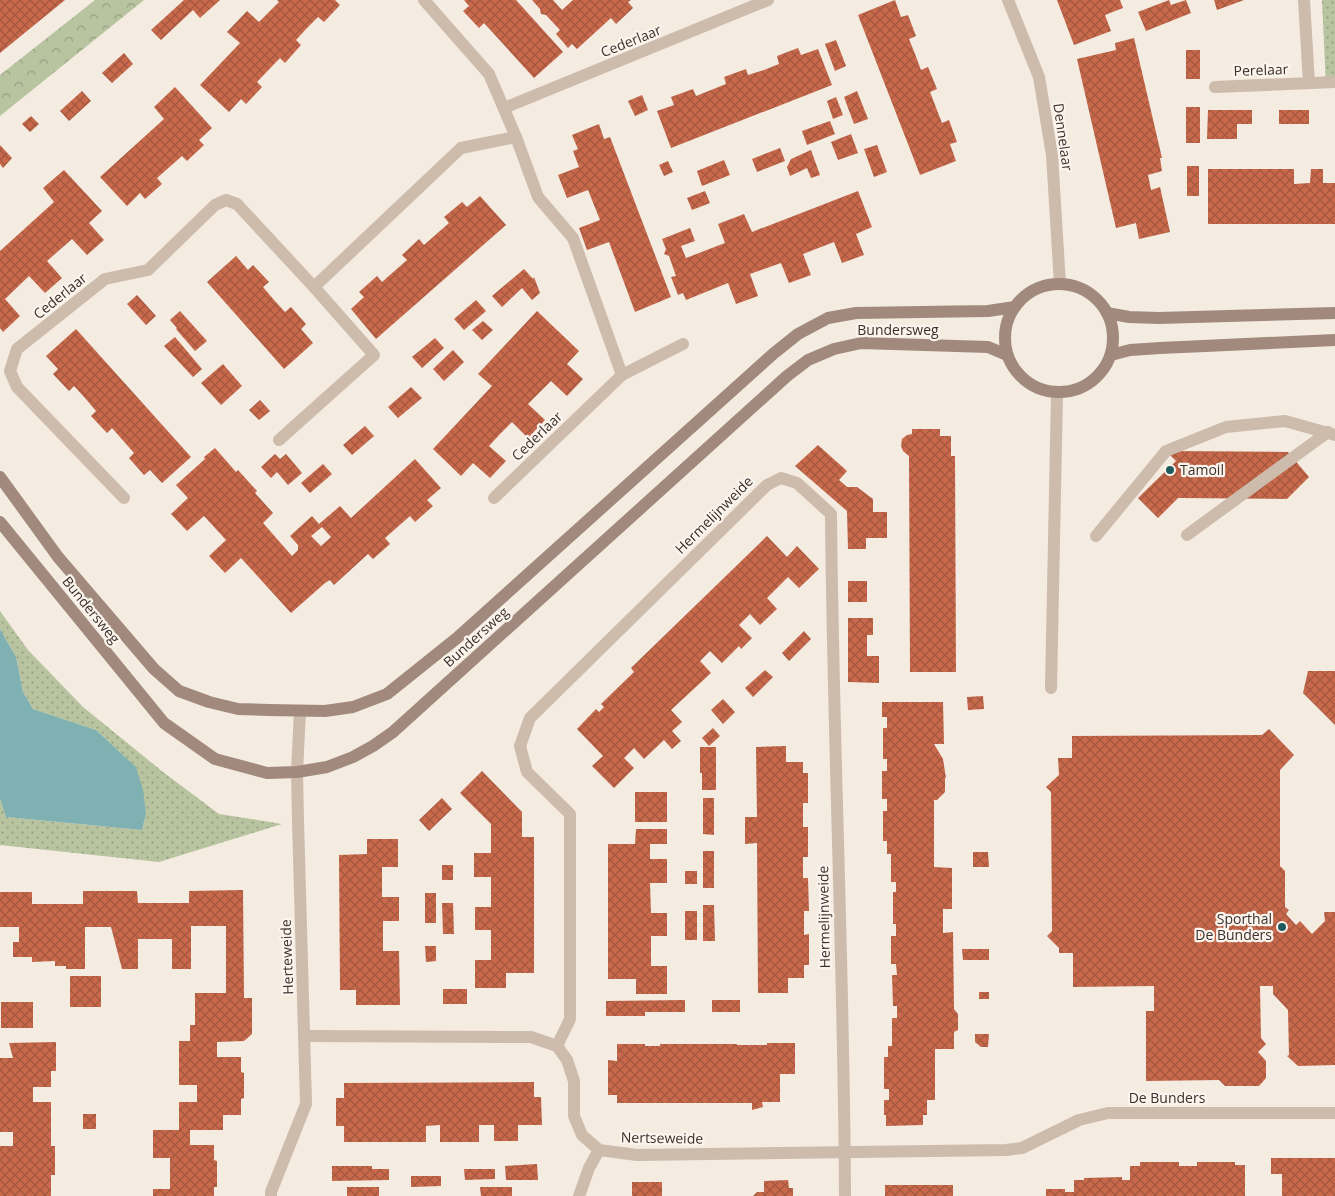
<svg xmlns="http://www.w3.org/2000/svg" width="1335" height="1196" viewBox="0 0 1335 1196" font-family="'Open Sans',sans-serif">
  <defs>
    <pattern id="grass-dots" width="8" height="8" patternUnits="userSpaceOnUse" patternTransform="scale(1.25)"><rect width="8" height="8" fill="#b8c4a0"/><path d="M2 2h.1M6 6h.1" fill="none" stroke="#97a083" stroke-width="1.8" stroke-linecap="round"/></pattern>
    <pattern id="forest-crowns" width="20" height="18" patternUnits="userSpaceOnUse" patternTransform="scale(1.25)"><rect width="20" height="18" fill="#b8c4a0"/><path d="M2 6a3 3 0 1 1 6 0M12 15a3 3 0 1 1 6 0" fill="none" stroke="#97a083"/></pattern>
    <pattern id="building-cross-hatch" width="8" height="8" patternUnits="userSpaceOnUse" patternTransform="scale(1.25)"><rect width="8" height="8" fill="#c8694b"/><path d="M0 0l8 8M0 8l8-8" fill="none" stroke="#a4573f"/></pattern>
  </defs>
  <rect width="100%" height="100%" fill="#f4ebe1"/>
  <g fill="url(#grass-dots)">
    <path d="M1322 0H1335V87H1326Z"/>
    <path d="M0 611 28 650 83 707 163 772 219 814 282 824 159 862 0 845V799L6 817 142 830 146 814 136 767 96 730 33 709 23 692 16 657 0 629Z"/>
  </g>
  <path fill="url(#forest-crowns)" d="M95 0H144L0 116V75Z"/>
  <path fill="#7fb0b2" d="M0 629 16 657 23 692 33 709 96 730 136 767 143 790 146 814 142 830 6 817 0 799Z"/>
  <g fill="url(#building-cross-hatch)" fill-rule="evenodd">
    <path d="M0 0H65L0 53Z"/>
    <path d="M184 0H220L200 18 193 10 161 40 151 30Z"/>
    <path d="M277 0H335L340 5 324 22 318 17 307 28 296 40 301 45 285 63 280 58 257 82 262 87 246 104 241 99 229 112 200 85 240 43 227 32 247 11 259 22 279 2Z"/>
    <path d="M464 0H516L563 52 534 78 484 23 479 28 463 11 469 6Z"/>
    <path d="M532 0H553L562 10 573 0H631L628 2 633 8 616 24 611 18 577 49 572 44 568 48 563 42 556 34 560 30 546 15 541 14 540 9Z"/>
    <path d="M895 0 901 17 908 15 916 36 909 39 915 54 921 70 928 67 937 89 930 92 942 123 949 120 957 142 950 144 956 161 920 175 858 15Z"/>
    <path d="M1057 0H1120L1123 8 1105 15 1111 31 1074 45Z"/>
    <path d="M1169 0 1171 5 1186 0 1191 13 1146 31 1138 12Z"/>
    <path d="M1214 0H1244L1217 10Z"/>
    <path d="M1134 38 1162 158H1160L1162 171 1148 175 1151 190 1160 187 1170 232 1139 239 1136 223 1116 228 1077 59 1116 50 1115 43Z"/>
    <path d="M836 40 846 66 835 71 825 44Z"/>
    <path d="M798 48 801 55 818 49 832 85 671 148 657 111 674 105 671 97 693 89 696 96 726 84 724 77 746 69 748 75 764 70 779 64 777 56Z"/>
    <rect x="1186" y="50" width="14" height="29"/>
    <path d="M124 53 133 64 112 83 102 73Z"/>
    <path d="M175 87 212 128 199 140 204 145 187 161 182 156 157 178 162 184 145 199 140 193 127 206 100 177 164 119 154 107Z"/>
    <path d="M82 91 91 101 69 121 60 111Z"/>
    <path d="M857 91 868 119 854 124 844 97Z"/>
    <path d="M642 95 648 110 635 116 628 101Z"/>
    <path d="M836 97 843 115 833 119 827 101Z"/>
    <rect x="1186" y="107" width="14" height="36"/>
    <path d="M1208 110H1252V124H1237V139H1207Z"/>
    <rect x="1279" y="110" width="30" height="14"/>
    <path d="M31 116 39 124 30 132 22 124Z"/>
    <path d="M830 121 835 134 807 145 802 131Z"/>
    <path d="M599 124 604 139 610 137 671 297 635 312 609 242 587 250 579 228 600 220 588 190 567 198 558 175 579 167 573 151 578 149 572 135Z"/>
    <path d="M851 134 858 153 838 160 831 142Z"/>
    <path d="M0 145 12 158 3 168 0 164Z"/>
    <path d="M877 145 887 172 874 177 864 149Z"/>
    <path d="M780 148 785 161 757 172 752 159Z"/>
    <path d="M811 150 820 175 811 178 807 168 790 176 787 167 791 159Z"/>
    <path d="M724 160 730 175 702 186 697 171Z"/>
    <path d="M668 161 673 172 664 176 659 165Z"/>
    <rect x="1187" y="166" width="12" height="30"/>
    <path d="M1208 169H1294V184L1310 183 1311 169H1323V183H1335V224H1208Z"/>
    <path d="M64 170 102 211 89 223 104 240 87 255 72 239 47 261 62 278 45 293 29 276 5 299 20 316 3 332 0 328V251L54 202 43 188Z"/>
    <path d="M705 191 710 203 692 210 687 198Z"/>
    <path d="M858 191 872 227 856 234 864 255 842 263 834 242 803 254 811 275 789 283 781 263 750 274 758 296 736 304 728 283 686 300 683 293 678 295 671 277 676 276 669 256 664 254 666 249 662 239 690 228 695 241 681 246 686 258 725 243 718 224 744 214 752 232Z"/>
    <path d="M480 196 506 225 376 339 351 309 364 297 359 292 377 276 382 282 407 260 402 255 419 239 424 245 449 223 444 217 462 202 467 207Z"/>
    <path d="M236 256 248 270 253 265 269 282 263 287 274 300 285 312 291 307 306 324 301 329 313 343 284 369 207 282Z"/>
    <path d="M524 269 533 279 534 277 540 293 532 300 522 288 502 307 492 296Z"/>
    <path d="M137 295 156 316 146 325 127 304Z"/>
    <path d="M476 300 486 311 464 330 454 319Z"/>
    <path d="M180 311 207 341 195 351 176 329 177 328 170 320Z"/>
    <path d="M537 311 579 351 567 364 583 379 567 396 551 381 528 404 545 420 528 438 512 422 500 434 489 446 506 461 490 478 473 463 461 476 433 449 492 386 478 374Z"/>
    <path d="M483 321 493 330 482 340 472 330Z"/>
    <path d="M76 329 191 457 162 483 150 470 144 475 129 458 134 453 112 428 107 433 91 416 96 411 85 398 74 386 69 391 53 374 58 369 46 356Z"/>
    <path d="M175 337 202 369 193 377 164 346Z"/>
    <path d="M435 338 444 348 422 368 412 357Z"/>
    <path d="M453 350 464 362 444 381 433 369Z"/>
    <path d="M223 364 242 386 221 405 201 383Z"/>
    <path d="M411 387 422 398 398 418 388 407Z"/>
    <path d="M260 400 270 411 259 420 249 410Z"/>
    <path d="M365 426 374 436 352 455 343 445Z"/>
    <path d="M912 429H940V436H951V456H955L956 672H910L909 456 903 451 901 446 902 439 907 435 912 434Z"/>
    <path d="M818 445 847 471 839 480 847 487H857L873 499V512H887V538H866V549H848L847 511 795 466Z"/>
    <path d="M215 448 236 472 238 470 257 491 255 493 273 513 263 523 292 556 298 550V545L290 536 312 516 319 524 340 506 351 518 415 459 441 488 427 500 433 506 415 522 410 516 385 538 390 544 373 559 368 554 334 585 330 580 325 583 291 613 241 558 225 573 209 556 226 540 204 516 187 531 171 514 188 498 176 485 205 459 204 457ZM322 527 331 537 321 546 311 536Z"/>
    <path d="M1166 451 1288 452 1309 477 1287 499 1178 498 1158 518 1138 498 1176 461Z"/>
    <path d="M275 454 280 459 286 454 302 473 288 485 277 472 271 478 261 467Z"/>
    <path d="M323 464 332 474 310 493 301 483Z"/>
    <path d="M767 536 787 557 797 546 819 569 799 588 788 577 767 598 777 609 760 625 750 614 739 625 752 638 741 649 739 646 722 663 710 651 700 661 711 673 671 710 682 722 672 731 681 741 672 749 664 740 644 759 634 748 624 758 634 768 614 788 592 766 603 756 577 729 596 709 599 712 604 707 601 704 634 672 631 668Z"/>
    <rect x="848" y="581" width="19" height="21"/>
    <path d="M848 618H873V635H867V656H879V683L848 682Z"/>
    <path d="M804 631 811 639 789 661 782 653Z"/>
    <path d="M765 670 773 677 753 697 745 688Z"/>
    <path d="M1308 671H1335V725L1303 693Z"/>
    <path d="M983 696 984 709 968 710 967 697Z"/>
    <path d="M723 699 735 712 723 724 711 710Z"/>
    <path d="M882 702H943L944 744H934L943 759 946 778H945V792L937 800H934V867L952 868V909H943V933L953 932 954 1009 958 1014V1030L954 1032V1049H935V1100H927V1115H923V1125L886 1126V1115H884V1100H889V1089H884V1057H888V1046H892V1018H897V1006H893L892 975H897L896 964H891V936H896V924H893V892H896V882H891V854H887V841H883V811H887V799H882V771H887V759H883V728H887V717H882Z"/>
    <path d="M713 728 720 736 709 746 702 738Z"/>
    <path d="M1269 729 1294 755 1280 770V866L1285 871V907L1289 910 1286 914 1296 925 1300 921 1312 934 1325 921 1324 912H1335V1065L1298 1066 1287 1056 1289 1055 1288 1010 1273 994V986H1260L1261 1038 1266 1044 1258 1052 1266 1061V1078L1259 1086H1225L1219 1080 1146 1081V1011H1154V986L1073 987V953H1059V948L1047 936 1052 931 1051 792 1046 787 1059 775 1058 758H1072V736L1262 735Z"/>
    <path d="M786 746V762H803V773H808V803H803V827H808V857H803V878H808L809 911H804V935L809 934V965H804V978H788V993H758L757 843 745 844V817H757L756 747Z"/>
    <path d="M700 747H716V790H702V773H700Z"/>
    <path d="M482 771 522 812V837H534V973H506V988H475V960H491V930H475V907H491V877H474V853H491V824L460 793Z"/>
    <rect x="635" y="792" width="32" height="30"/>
    <path d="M442 798 452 809 429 831 419 820Z"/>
    <path d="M703 798H714V835L703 834Z"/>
    <path d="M636 829H667V844H650V859H667V883H650L651 913H667V936H651V966H667V994H636V979H608V844H635Z"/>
    <path d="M367 839H398V867H382V897H399V921H383V951H399L400 1005H356V990H340L339 855 367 854Z"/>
    <rect x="703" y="851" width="11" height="37"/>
    <path d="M973 852H988L989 867H973Z"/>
    <rect x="442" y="865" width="11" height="15"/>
    <rect x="685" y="871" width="12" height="13"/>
    <path d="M243 890 244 998H252V1034L244 1041 217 1042V1057H241V1072L244 1073V1098L241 1099V1115H223V1130H190V1145H214V1160L217 1161V1187H214V1196H153V1189H170V1158H153V1130H179V1102H197V1085H179V1041H190V1025H195V993H226V926H191V969H172V939H138V969H122L111 927H85V969H66V966H55V961L32 962V957H13V942H19V927H0V892H32V904H83V891H137L138 903H189V891Z"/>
    <rect x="425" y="893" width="11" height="30"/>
    <path d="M442 903H453L454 934H443Z"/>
    <path d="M703 905H714L715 941H703Z"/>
    <rect x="685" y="911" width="12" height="29"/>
    <path d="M425 946H436V961L426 962Z"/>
    <path d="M962 949H989V960H963Z"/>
    <rect x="70" y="976" width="31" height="31"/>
    <rect x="443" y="989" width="24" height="15"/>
    <rect x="979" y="992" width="10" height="7"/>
    <path d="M685 1000V1012H645V1016H606V1001Z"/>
    <rect x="712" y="1000" width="28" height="12"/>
    <rect x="1" y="1002" width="32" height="26"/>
    <path d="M975 1034H989L988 1047H981L975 1042Z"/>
    <path d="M56 1042V1071H51V1087H33V1102H51V1146H55V1175H51V1196H0V1146H13V1132H0V1058H13L9 1043Z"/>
    <path d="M767 1043H795V1074H780V1102H762L763 1107 752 1110V1103H617V1095H608V1060L617 1061V1044H645V1046H660V1044H737V1045H767Z"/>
    <path d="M534 1082V1097H541L542 1125H518V1141H494V1125H479V1142H440V1125L426 1126V1142H344V1126H336V1098H344V1083Z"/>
    <rect x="83" y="1114" width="13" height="15"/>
    <path d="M1271 1158H1335V1196H1282V1174H1271Z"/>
    <path d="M1140 1162H1179V1166H1197V1162H1235V1165H1245V1196H1046V1189H1065V1192H1074V1180H1084V1178L1122 1177V1180H1130V1166H1140Z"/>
    <path d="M537 1164 538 1180H506L505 1166Z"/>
    <path d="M332 1166H372V1169H389V1180L332 1181Z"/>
    <path d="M464 1169H495V1179L465 1180Z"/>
    <path d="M411 1176H441V1186L411 1187Z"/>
    <path d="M788 1180 789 1188H793V1196H753L757 1192H764V1181Z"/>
    <rect x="632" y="1182" width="30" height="14"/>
    <rect x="885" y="1185" width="68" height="11"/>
    <rect x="347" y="1187" width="32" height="9"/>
    <path d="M480 1187H512V1196H481Z"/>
  </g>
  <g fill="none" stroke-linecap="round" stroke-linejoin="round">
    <g stroke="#cdbbac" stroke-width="12">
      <path d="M1187 535 1328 432"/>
      <path d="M1096 536 1166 451 1226 427 1285 421 1335 435"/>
      <path d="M1051 688 1057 393"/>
    </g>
    <g stroke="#cdbbac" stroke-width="12">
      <path d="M424 0 489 74 516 137 538 197 573 238 622 375 494 498"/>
      <path d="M1008 0 1039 77 1052 155 1060 284"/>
      <path d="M1304 0 1309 83"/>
      <path d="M1215 87 1335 82"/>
      <path d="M504 108 768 0"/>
      <path d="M622 375 683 344"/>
      <path d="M279 440 374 355 314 287"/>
      <path d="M124 498 17 387 10 371 17 349 105 279 148 270 215 205 226 200 237 204 314 287 461 148 516 137"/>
      <path d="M304 1036 531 1037 557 1046 567 1060 574 1081V1116L582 1135 599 1150 637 1155 1006 1150 1022 1148 1079 1120 1108 1113H1335"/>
      <path d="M557 1046 570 1019V814L527 772 520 746 530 718 767 485 781 478 797 483 831 514C833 742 844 969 845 1196"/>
      <path d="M271 1196V1192L306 1104 298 821 297 772 300 711"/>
      <path d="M579 1196 589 1168 599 1150"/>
    </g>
    <g stroke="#a18a7d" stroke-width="12">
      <circle cx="1059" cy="338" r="54"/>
      <path d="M1107 313 1129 317 1159 318 1335 313"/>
      <path d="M1111 355 1130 350 1160 348 1335 340"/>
      <path d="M0 477 58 557 154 669 179 691 209 702 238 709 269 710 325 711 353 707 387 694 457 638 773 354 798 334 828 318 856 313 988 311 1015 307"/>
      <path d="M0 522 164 723 215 759 267 773 297 772 327 767 353 757 373 746 393 732 787 376 808 360 834 349 861 343 988 347 1007 355"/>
    </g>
  </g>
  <g fill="#1f5a5e" stroke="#fbf5ee" stroke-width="2">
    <circle cx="1170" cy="470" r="5"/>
    <circle cx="1282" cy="927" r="5"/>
  </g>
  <g text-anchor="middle" stroke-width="4.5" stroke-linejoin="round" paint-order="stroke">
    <g font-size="14" fill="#3b302b" stroke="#fbf5ee">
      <text transform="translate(631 41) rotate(-22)" y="5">Cederlaar</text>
      <text transform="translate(1261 70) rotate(-2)" y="5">Perelaar</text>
      <text transform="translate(1063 137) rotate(82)" y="5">Dennelaar</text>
      <text transform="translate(60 296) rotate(-39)" y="5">Cederlaar</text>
      <text x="898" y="335">Bundersweg</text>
      <text transform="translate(537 436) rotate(-44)" y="5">Cederlaar</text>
      <text transform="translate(714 515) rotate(-45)" y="5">Hermelijnweide</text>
      <text transform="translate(91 610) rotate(51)" y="5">Bundersweg</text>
      <text transform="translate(476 637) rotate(-42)" y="5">Bundersweg</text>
      <text transform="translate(824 917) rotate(-91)" y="5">Hermelijnweide</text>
      <text transform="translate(287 957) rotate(-92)" y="5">Herteweide</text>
      <text x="1167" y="1103">De Bunders</text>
      <text transform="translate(662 1138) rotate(1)" y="5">Nertseweide</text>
    </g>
    <g font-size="14" fill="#3b302b" stroke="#fbf5ee" text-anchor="start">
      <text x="1180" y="475">Tamoil</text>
      <text x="1272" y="924" text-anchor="end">Sporthal<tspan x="1272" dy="16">De Bunders</tspan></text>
    </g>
  </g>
</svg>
